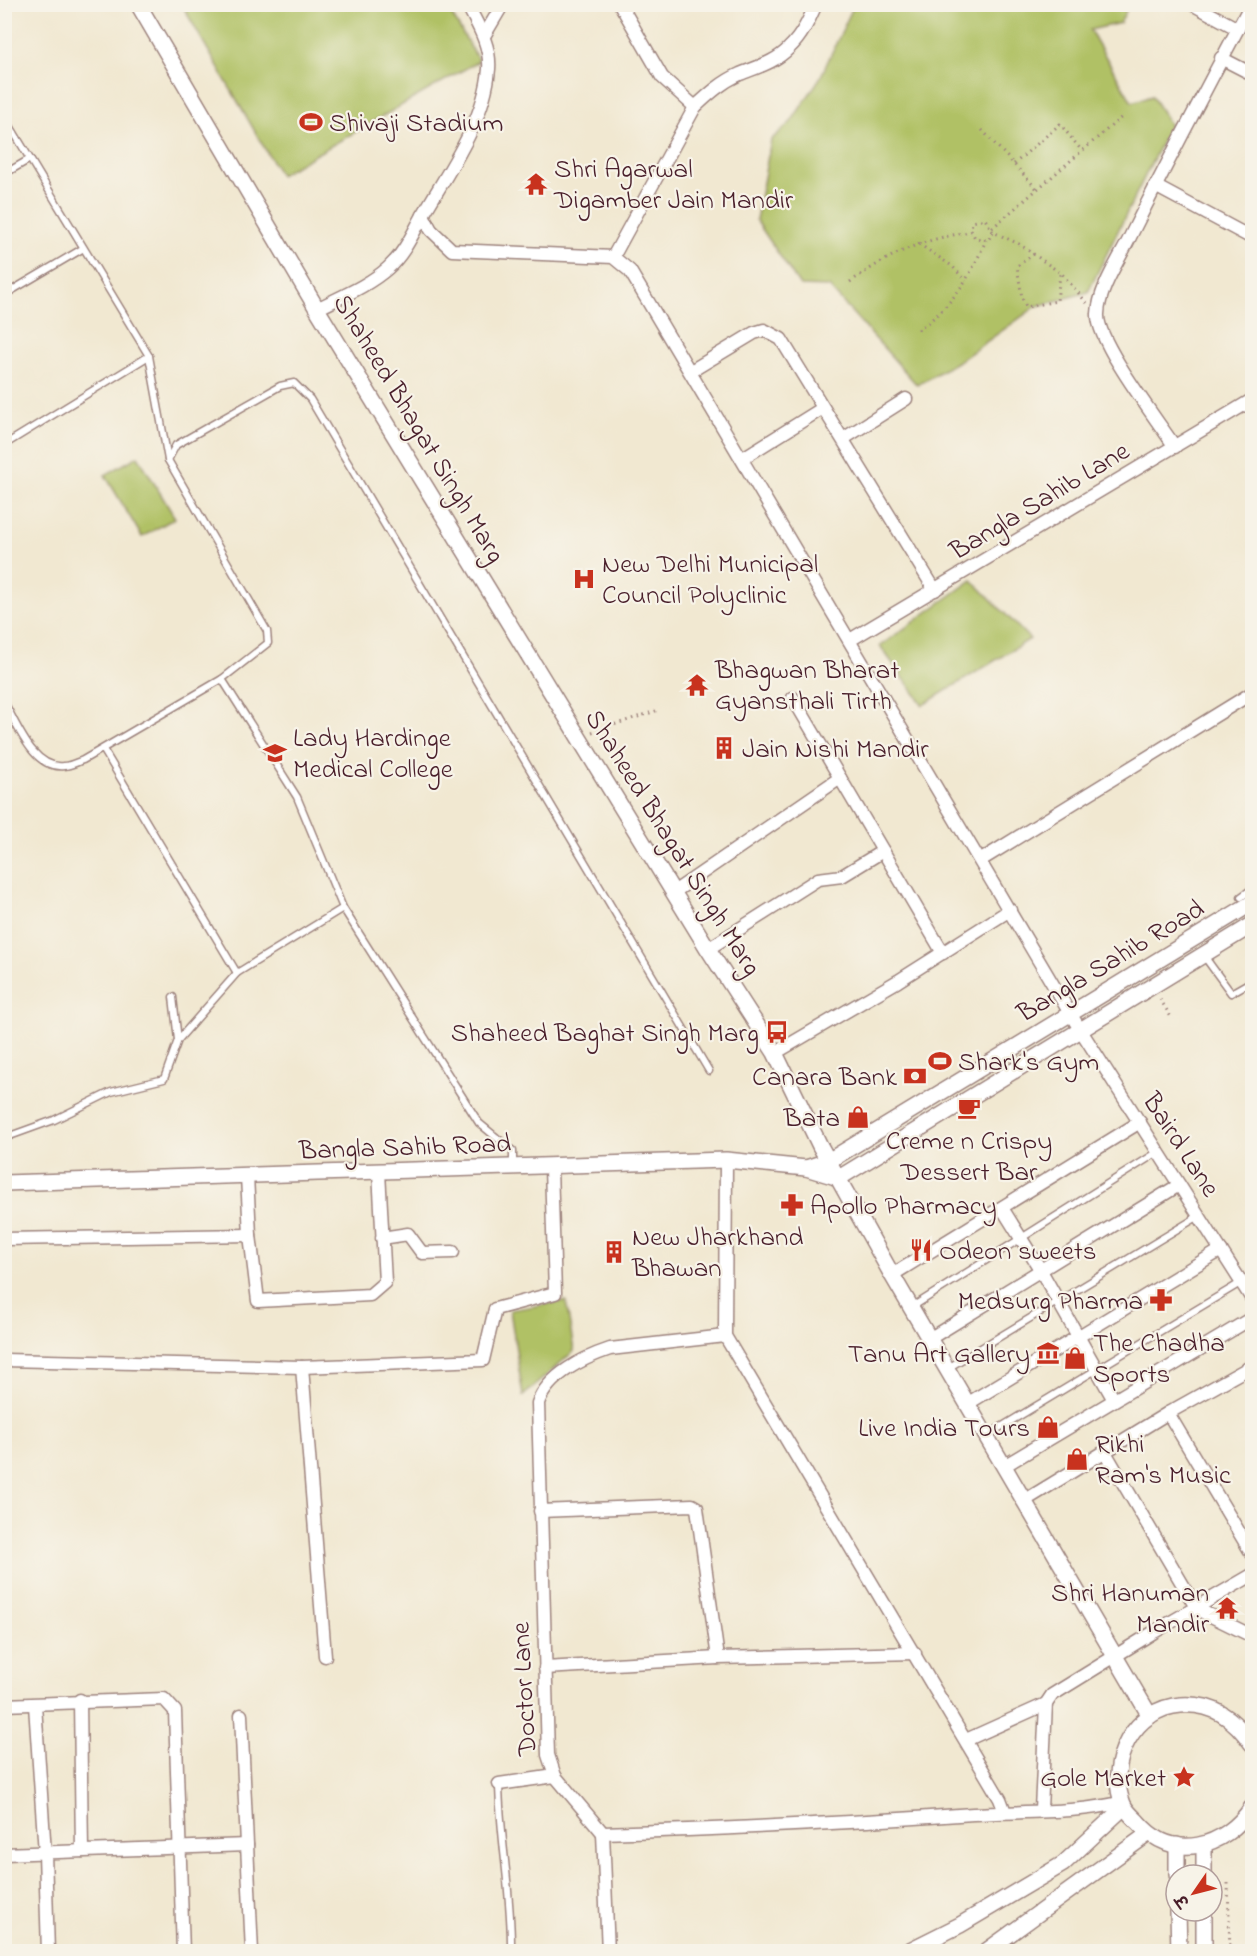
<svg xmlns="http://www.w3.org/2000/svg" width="1257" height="1956" viewBox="0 0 1257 1956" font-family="'Indie Flower','Playpen Sans Deva',sans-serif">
  <rect width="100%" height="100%" fill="#f7f3e8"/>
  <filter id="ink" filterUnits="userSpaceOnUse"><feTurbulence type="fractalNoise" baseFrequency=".0167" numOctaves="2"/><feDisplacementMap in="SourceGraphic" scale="12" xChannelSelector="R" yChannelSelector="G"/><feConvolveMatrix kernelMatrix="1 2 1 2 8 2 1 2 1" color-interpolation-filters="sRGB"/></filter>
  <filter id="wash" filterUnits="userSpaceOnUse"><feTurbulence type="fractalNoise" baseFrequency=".008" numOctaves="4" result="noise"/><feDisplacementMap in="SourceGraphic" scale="24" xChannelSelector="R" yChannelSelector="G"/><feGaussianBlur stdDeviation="1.35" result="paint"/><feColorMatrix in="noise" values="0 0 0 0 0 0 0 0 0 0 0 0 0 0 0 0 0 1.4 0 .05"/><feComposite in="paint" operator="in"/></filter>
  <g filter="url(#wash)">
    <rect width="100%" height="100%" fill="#f1e8d1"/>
    <g fill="#b0c165" stroke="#7d7048" stroke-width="1.5">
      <path d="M182 5H446L479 61 280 175Z"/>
      <path d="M854 5H1129L1120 23 1090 30 1132 102 1152 96 1170 125 1088 292 1037 306 962 359 917 385 829 287 800 286 756 220 771 140 791 122 820 78Z"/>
      <path d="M138 456 175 518 142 537 105 475Z"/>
      <path d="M972 580 1030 639 923 705 880 646Z"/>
      <path d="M566 1301 574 1351 523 1396 510 1310Z"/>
    </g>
  </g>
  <g filter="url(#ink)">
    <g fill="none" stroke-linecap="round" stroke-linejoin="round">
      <g stroke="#9e847e" stroke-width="9">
        <g id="service">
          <path d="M4 116 149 356 168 460 267 631 268 643 222 679 83 760C77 762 70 766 64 766 33 770 17 724 4 702"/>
          <path d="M4 174 30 159"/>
          <path d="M4 295 82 249"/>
          <path d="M4 445 149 356"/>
          <path d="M168 460 176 445 280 386 294 383 310 399 709 1071"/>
          <path d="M222 679 297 797 343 908 479 1123 513 1151V1165"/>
          <path d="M103 749 237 973 343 908"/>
          <path d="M1241 897 1252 889"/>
          <path d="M1204 956 1231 993 1252 981"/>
          <path d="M173 997 178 1040"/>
          <path d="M4 1141 7 1137 54 1120 111 1092 164 1079 178 1040 237 973"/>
          <path d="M912 1307 1158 1152"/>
          <path d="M948 1368 1199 1216"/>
          <path d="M986 1436 1242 1282"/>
          <path d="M499 1784C500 1841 512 1894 511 1952"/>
        </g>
      </g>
      <g stroke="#9e847e" stroke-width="15">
        <g id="minor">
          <path d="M620 4 662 77 695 107"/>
          <path d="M1192 4 1238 29"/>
          <path d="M484 36 503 4"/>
          <path d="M1221 58 1252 74"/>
          <path d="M1155 186 1252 238"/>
          <path d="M423 215 431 230 452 250 613 257 630 271 1071 1015 1252 1299"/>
          <path d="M613 257 695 107C709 94 722 82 740 74 757 67 776 62 789 48 802 36 809 20 816 4"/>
          <path d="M317 309C340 297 368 286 388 268 406 252 414 230 426 210 451 167 485 119 489 69 491 45 477 24 467 4"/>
          <path d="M691 371 754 333 764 330 781 339 935 590"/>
          <path d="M843 439 906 399"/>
          <path d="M1175 447C1158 421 1096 341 1098 314 1099 288 1120 259 1131 235 1170 157 1210 81 1251 4"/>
          <path d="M743 458 823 408"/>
          <path d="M850 640 1252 400"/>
          <path d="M793 698 943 953"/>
          <path d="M981 860 1252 693"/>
          <path d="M674 892 840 778"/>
          <path d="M708 949 818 879 842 876 883 851"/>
          <path d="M775 1053 898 981 1010 910"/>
          <path d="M726 1160 725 1336 1000 1799 1005 1812"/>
          <path d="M247 1176 250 1235 258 1301 370 1295 385 1282 379 1172"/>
          <path d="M1002 1208 1040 1269 1114 1400"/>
          <path d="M382 1238 408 1234 422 1253 453 1252"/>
          <path d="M4 1239 250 1235"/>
          <path d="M892 1275 1140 1122"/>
          <path d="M929 1339 1179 1185"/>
          <path d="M4 1360 302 1367 483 1360 495 1309 555 1293 551 1168"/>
          <path d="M302 1367 325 1656"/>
          <path d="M967 1404 1221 1250"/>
          <path d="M1168 1413 1252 1366"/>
          <path d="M1105 1452 1197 1609 1252 1636"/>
          <path d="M1004 1466 1252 1318"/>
          <path d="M1024 1501 1168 1413 1252 1554"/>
          <path d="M540 1511 692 1505 697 1508 718 1658"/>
          <path d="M545 1668 718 1658 915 1653"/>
          <path d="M80 1700 82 1851"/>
          <path d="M4 1705 164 1699 175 1711 183 1952"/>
          <path d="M35 1705 45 1853 48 1952"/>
          <path d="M241 1715 252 1952"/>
          <path d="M966 1740 1046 1704"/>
          <path d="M499 1784 555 1776"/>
          <path d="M1041 1809 1046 1704 1052 1695 1154 1632 1252 1575"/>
          <path d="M603 1833 555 1776 548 1755 538 1403C548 1375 583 1358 610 1349L725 1336"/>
          <path d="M603 1833C726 1829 849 1823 973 1814 1022 1811 1075 1814 1123 1802"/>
          <path d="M603 1833 608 1952"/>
          <path d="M4 1854 247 1845"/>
        </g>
      </g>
      <g stroke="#9e847e" stroke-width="18">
        <g id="tertiary">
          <path d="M138 4 317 309 708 949 775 1053 820 1146 892 1275 1150 1716"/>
          <path d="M1252 903 830 1160 806 1168 839 1178 1252 925"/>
          <path d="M4 1183 726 1160 806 1168"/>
          <path d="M1252 1744C1234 1718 1213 1703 1181 1705 1134 1708 1106 1762 1123 1804 1126 1811 1133 1817 1138 1822 1173 1863 1225 1848 1252 1807"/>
          <path d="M1177 1845V1875"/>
          <path d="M1204 1875V1845"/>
          <path d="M1178 1911 1179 1952"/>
          <path d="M1204 1911V1952"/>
          <path d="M906 1952 960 1925 1063 1864 1124 1807"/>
          <path d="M985 1952 1148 1834"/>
        </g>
      </g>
      <g stroke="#9e847e" stroke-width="3" stroke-dasharray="1.5 4.5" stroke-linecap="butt">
        <path d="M982 130 1037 189"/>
        <path d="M1014 164 1060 124 1082 151"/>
        <path d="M992 228 1124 115"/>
        <path d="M993 232 988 240 975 238 971 230 972 222 985 219 993 232 1019 244 1062 274 1087 303"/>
        <path d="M919 244 952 266 966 281"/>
        <path d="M1034 254 1017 266 1022 298 1026 307 1057 301 1060 274"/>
        <path d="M850 282C892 253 921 239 971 232"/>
        <path d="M918 330C952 306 970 278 986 240"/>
        <path d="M592 732 659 710"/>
        <path d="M1160 999 1171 1017"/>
        <path d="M1228 1883 1230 1952"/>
      </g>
      <use href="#service" stroke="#fff" stroke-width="6"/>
      <use href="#minor" stroke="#fff" stroke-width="12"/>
      <use href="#tertiary" stroke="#fff" stroke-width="15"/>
    </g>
  </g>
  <defs>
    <g id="stadium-bare" transform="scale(1.8)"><path d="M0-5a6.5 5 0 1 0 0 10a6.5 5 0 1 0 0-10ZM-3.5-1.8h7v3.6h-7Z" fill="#c8321e" stroke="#f7f3e8" stroke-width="2.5" paint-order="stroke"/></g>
    <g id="temple-bare" transform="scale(1.8)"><path d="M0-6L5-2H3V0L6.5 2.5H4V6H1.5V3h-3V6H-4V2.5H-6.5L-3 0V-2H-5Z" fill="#c8321e" stroke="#f7f3e8" stroke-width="2.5" paint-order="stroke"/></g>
    <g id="hospital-bare" transform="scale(1.8)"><path d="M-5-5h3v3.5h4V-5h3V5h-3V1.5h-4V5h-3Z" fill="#c8321e" stroke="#f7f3e8" stroke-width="2.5" paint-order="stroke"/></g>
    <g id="building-bare" transform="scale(1.8)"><path d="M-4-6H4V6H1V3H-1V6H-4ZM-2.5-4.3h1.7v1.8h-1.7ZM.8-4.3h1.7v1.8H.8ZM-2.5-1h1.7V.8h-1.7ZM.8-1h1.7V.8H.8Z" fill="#c8321e" stroke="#f7f3e8" stroke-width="2.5" paint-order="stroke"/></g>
    <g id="university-bare" transform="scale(1.8)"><path d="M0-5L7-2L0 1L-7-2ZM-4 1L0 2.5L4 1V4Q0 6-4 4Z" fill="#c8321e" stroke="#f7f3e8" stroke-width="2.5" paint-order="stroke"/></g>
    <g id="bus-bare" transform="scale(1.8)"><path d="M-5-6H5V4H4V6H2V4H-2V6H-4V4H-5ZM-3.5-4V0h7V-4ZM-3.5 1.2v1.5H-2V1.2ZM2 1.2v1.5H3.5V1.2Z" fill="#c8321e" stroke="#f7f3e8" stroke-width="2.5" paint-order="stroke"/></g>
    <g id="bank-bare" transform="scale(1.8)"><path d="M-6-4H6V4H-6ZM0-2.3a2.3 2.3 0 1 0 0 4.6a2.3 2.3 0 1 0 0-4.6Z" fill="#c8321e" stroke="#f7f3e8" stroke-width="2.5" paint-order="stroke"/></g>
    <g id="cafe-bare" transform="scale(1.8)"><path d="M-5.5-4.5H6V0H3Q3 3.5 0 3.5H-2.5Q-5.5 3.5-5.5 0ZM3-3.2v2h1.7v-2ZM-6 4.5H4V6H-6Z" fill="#c8321e" stroke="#f7f3e8" stroke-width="2.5" paint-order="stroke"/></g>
    <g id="shop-bare" transform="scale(1.8)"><path d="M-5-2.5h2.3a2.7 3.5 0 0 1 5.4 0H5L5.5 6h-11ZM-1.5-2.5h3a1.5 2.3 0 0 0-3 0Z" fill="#c8321e" stroke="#f7f3e8" stroke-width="2.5" paint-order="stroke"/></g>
    <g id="pharmacy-bare" transform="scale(1.8)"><path d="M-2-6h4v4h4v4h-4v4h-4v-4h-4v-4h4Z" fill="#c8321e" stroke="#f7f3e8" stroke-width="2.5" paint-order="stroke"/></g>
    <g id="restaurant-bare" transform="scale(1.8)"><path d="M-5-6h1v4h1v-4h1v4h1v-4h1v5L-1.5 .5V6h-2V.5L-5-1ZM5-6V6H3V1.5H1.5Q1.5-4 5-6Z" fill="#c8321e" stroke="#f7f3e8" stroke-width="2.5" paint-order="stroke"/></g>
    <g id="museum-bare" transform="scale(1.8)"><path d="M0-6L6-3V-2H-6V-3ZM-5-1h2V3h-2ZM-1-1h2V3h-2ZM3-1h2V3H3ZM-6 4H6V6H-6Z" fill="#c8321e" stroke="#f7f3e8" stroke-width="2.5" paint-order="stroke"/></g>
    <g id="sight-bare" transform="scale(1.8)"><path d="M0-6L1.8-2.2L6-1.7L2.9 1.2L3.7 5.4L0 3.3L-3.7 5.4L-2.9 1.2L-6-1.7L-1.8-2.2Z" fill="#c8321e" stroke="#f7f3e8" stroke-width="2.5" paint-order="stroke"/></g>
  </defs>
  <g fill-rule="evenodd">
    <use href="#stadium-bare" x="311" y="122"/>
    <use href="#temple-bare" x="536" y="184"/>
    <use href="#hospital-bare" x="584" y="579"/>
    <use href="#temple-bare" x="697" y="685"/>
    <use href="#building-bare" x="724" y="748"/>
    <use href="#university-bare" x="275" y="753"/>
    <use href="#bus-bare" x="777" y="1032"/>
    <use href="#stadium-bare" x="940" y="1061"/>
    <use href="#bank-bare" x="915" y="1076"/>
    <use href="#cafe-bare" x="969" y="1108"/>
    <use href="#shop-bare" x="858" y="1117"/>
    <use href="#pharmacy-bare" x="792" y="1205"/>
    <use href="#restaurant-bare" x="921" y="1250"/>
    <use href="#building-bare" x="614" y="1252"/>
    <use href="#pharmacy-bare" x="1161" y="1300"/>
    <use href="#museum-bare" x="1048" y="1353"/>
    <use href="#shop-bare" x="1075" y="1358"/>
    <use href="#shop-bare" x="1048" y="1427"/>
    <use href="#shop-bare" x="1077" y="1459"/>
    <use href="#temple-bare" x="1227" y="1608"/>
    <use href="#sight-bare" x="1184" y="1777"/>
  </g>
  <g text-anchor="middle" stroke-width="4.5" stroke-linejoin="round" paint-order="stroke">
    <g font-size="27" fill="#4a1f2b" stroke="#f7f3e8" text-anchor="start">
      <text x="329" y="131">Shivaji Stadium</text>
      <text x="554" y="177">Shri Agarwal<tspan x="554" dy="31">Digamber Jain Mandir</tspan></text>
      <text x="602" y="572">New Delhi Municipal<tspan x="602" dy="31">Council Polyclinic</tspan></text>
      <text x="715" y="678">Bhagwan Bharat<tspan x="715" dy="31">Gyansthali Tirth</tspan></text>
      <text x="293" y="746">Lady Hardinge<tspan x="293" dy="31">Medical College</tspan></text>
      <text x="742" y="757">Jain Nishi Mandir</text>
      <text x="759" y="1041" text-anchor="end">Shaheed Baghat Singh Marg</text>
      <text x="958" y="1070">Shark's Gym</text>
      <text x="897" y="1085" text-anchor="end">Canara Bank</text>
      <text x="840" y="1126" text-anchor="end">Bata</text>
      <text x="969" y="1149" text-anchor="middle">Creme n Crispy<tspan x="969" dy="31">Dessert Bar</tspan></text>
      <text x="810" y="1214">Apollo Pharmacy</text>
      <text x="632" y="1245">New Jharkhand<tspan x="632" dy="31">Bhawan</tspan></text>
      <text x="939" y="1259">Odeon sweets</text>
      <text x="1143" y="1309" text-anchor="end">Medsurg Pharma</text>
      <text x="1093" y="1351">The Chadha<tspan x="1093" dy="31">Sports</tspan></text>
      <text x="1030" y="1362" text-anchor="end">Tanu Art Gallery</text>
      <text x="1030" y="1436" text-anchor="end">Live India Tours</text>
      <text x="1095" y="1452">Rikhi<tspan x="1095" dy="31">Ram's Music</tspan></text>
      <text x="1209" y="1601" text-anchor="end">Shri Hanuman<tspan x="1209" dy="31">Mandir</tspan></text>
      <text x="1166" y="1786" text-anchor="end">Gole Market</text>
    </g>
    <g font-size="27" fill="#4a1f2b" stroke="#f7f3e8">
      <text transform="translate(420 428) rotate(59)" y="9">Shaheed Bhagat Singh Marg</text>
      <text transform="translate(1039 500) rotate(-31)" y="9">Bangla Sahib Lane</text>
      <text transform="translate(674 842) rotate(58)" y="9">Shaheed Bhagat Singh Marg</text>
      <text transform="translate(1110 960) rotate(-31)" y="9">Bangla Sahib Road</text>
      <text transform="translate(1182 1144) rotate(57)" y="9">Baird Lane</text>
      <text transform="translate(405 1146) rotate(-2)" y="9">Bangla Sahib Road</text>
      <text transform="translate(523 1689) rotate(-93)" y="9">Doctor Lane</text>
    </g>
  </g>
  <rect width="1257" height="1956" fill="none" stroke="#f7f3e8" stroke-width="24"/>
  <g transform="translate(1194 1893) rotate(235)"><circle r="28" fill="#f7f3e8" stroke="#b29e9c" stroke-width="1.5"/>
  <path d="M0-4.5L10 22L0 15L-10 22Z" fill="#c8321e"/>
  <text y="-9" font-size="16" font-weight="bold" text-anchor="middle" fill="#4a1f2b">उ</text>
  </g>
</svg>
